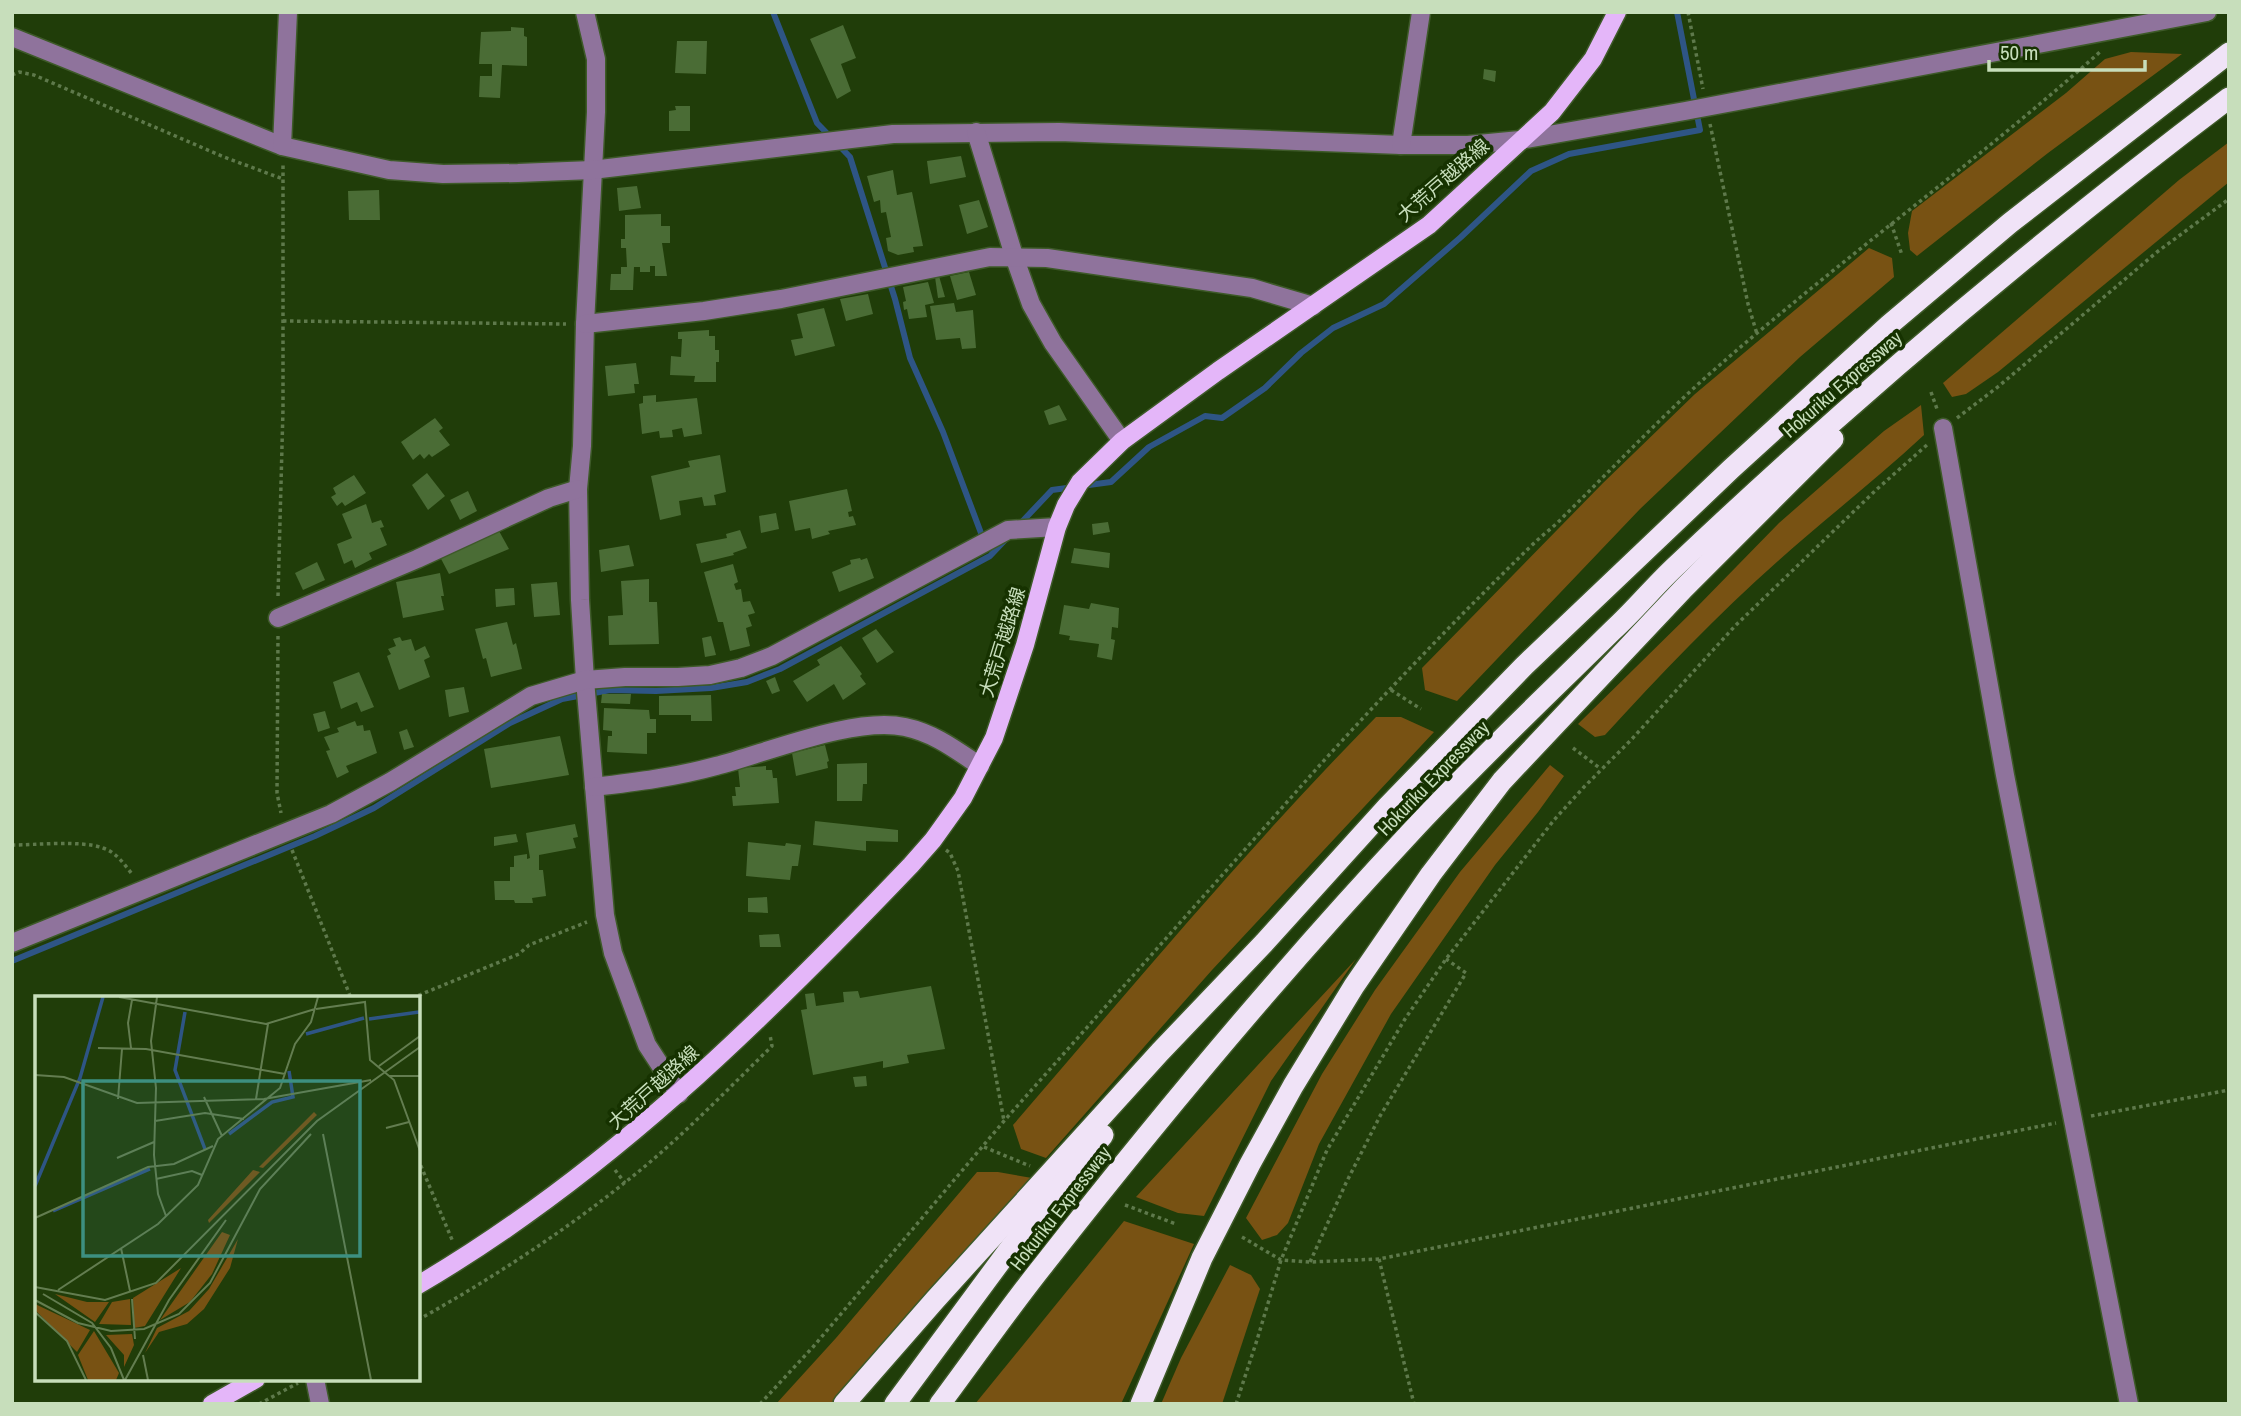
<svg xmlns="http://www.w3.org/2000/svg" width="2241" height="1416" viewBox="0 0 2241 1416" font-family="'Archivo Narrow','Noto Sans JP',sans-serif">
  <rect width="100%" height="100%" fill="#203d09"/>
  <g fill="#785213">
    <path d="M2131 52 2182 54 2048 153 1917 256 1910 250 1908 233 1912 211 2066 93 2105 59Z"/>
    <path d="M2229 142V182L1998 372 1966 394 1952 397 1943 383 2179 180Z"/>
    <path d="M1869 248 1892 258 1894 277 1800 357 1640 509 1457 701 1425 690 1422 668 1603 483 1695 394Z"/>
    <path d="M1921 405 1924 435C1877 479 1826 518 1778 561 1717 615 1660 675 1605 735L1595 737 1578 724 1694 610 1779 523 1884 431Z"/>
    <path d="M1376 717H1401L1434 732 1212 970 1046 1158 1021 1149 1013 1125C1132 987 1248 847 1376 717Z"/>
    <path d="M1550 765 1564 776 1538 812 1495 865 1391 1014 1319 1144 1288 1223 1277 1235 1262 1240 1246 1218 1322 1074 1375 990 1460 872Z"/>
    <path d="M1356 959 1271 1081 1204 1216 1178 1213 1136 1197Z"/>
    <path d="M977 1172H998L1032 1178 929 1290 832 1404H776L836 1338Z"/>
    <path d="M1124 1221 1194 1244 1121 1404H975Z"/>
    <path d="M1230 1265 1251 1275 1260 1289 1222 1404H1161L1181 1358Z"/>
  </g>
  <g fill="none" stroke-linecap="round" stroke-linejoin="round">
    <g stroke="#2e5585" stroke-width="6">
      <path d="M773 12 817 123 850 157 895 299 910 358 943 432 984 541"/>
      <path d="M1017 527 1052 490 1111 482 1149 447 1205 416 1222 418 1265 388 1301 353 1333 328 1384 304 1461 237 1531 171 1569 154 1700 130 1677 12"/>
      <path d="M12 961 315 836 374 808 510 723 562 699 610 690 656 691 711 688 747 682 780 669 990 556 1008 537"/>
    </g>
  </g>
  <g fill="#4a6c35">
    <path d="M843 25 856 58 841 64 851 91 837 99 810 39Z"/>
    <path d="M511 27 524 28V36L527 37V66L502 65 500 98 479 97 480 76H492V64H479L481 32 511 31Z"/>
    <path d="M677 41H707L706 74 675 73Z"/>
    <path d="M1484 69 1496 71 1495 82 1483 79Z"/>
    <path d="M675 106H690V131H669V111L676 110Z"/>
    <path d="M961 156 966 177 930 184 927 161Z"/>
    <path d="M893 170 897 195 912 192 923 246 913 247 914 252 898 255 888 251 886 238 891 237 886 212 881 213 880 200 874 202 867 176Z"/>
    <path d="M637 186 641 208 619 211 617 188Z"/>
    <path d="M379 190 380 220H349L348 191Z"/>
    <path d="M979 200 988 227 967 234 959 205Z"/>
    <path d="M661 214V226H670V243H662L667 276H655V266H650V272H640V267H634L633 290H610L611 274H621V267H627L626 248H621V239H625V215Z"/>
    <path d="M969 272 976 295 957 300 950 276Z"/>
    <path d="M939 276 945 297 938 298 935 277Z"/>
    <path d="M928 282 934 303 925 305 927 317 909 319 907 309 904 310 903 302 906 301 903 287Z"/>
    <path d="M868 294 873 314 846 321 840 299Z"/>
    <path d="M954 303 956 312 973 310 976 348 962 349 960 338 936 340 930 306Z"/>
    <path d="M824 308 835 346 795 356 791 340 803 338 797 314Z"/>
    <path d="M709 330V336H715V350H719V362H716V382H694L695 376 670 375 671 356 681 357 682 339H678V332Z"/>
    <path d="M636 363 639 384H634L635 393 608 396 605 366Z"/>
    <path d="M656 395V402L697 398 702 434 684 437 682 428 672 430 673 437 660 438 659 431 642 434 639 404 643 403V396Z"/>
    <path d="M1059 405 1067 420 1049 425 1044 411Z"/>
    <path d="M435 418 443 428 439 431 450 445 432 457 429 454 424 459 420 454 413 460 401 442Z"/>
    <path d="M720 455 726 492 714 495 716 505 704 506 702 497 679 501 681 515 660 520 651 476 690 467 688 461Z"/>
    <path d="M427 473 445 496 428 510 412 485Z"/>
    <path d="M354 475 366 493 345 506 342 502 337 506 331 497 336 494 333 488Z"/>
    <path d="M847 489 852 511 848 512 849 517 853 516 856 525 828 531 830 534 812 539 810 528 795 531 789 501Z"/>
    <path d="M468 491 477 511 460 520 450 500Z"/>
    <path d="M366 504 372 523 381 520 384 527 380 528 387 545 369 553 372 559 355 568 352 560 344 564 337 544 352 538 342 514Z"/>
    <path d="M776 513 779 529 761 533 759 516Z"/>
    <path d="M1108 522 1110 532 1093 535 1092 524Z"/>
    <path d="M740 530 747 548 733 553 734 555 701 563 696 544 727 538 726 534Z"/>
    <path d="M499 531 509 549 449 574 439 555Z"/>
    <path d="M629 545 634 566 601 572 599 550Z"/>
    <path d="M1074 548 1110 553 1109 568 1071 563Z"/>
    <path d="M860 558 861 560 867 558 874 578 839 592 832 572 851 564 850 560Z"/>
    <path d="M317 562 325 580 303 590 295 573Z"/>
    <path d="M733 564 738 582 734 584 736 590 741 589 743 602 750 601 755 613 748 615 752 626 746 628 750 646 730 651 723 622H718L704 572Z"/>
    <path d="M440 573 444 596H441L444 610 403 618 396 582Z"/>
    <path d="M649 579V602H657L659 644 609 645 608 616 623 615 621 581Z"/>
    <path d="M557 582 560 615 534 617 531 584Z"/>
    <path d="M514 588 515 605 496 607 495 589Z"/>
    <path d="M1091 603 1119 608 1118 628 1112 627 1111 639 1115 640 1112 660 1097 657 1099 644 1069 640 1070 636 1059 634 1064 605 1089 609Z"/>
    <path d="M507 622 513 645 516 643 522 669 491 677 486 658 483 659 475 629Z"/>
    <path d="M876 629 894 652 877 663 862 638Z"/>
    <path d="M711 636 716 655 705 657 702 638Z"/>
    <path d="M400 637 402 641 411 639 415 651 425 646 430 657 424 660 430 677 399 690 387 656 391 654 388 649 396 646 393 639Z"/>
    <path d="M841 646 862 674 860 676 866 684 843 700 834 684 807 702 793 681 820 665 817 660Z"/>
    <path d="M359 672 374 707 361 712 357 702 341 709 333 682Z"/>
    <path d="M775 677 780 691 772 694 766 681Z"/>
    <path d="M464 687 469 712 449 717 445 690Z"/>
    <path d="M602 694H631L630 704 601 703Z"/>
    <path d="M711 695 712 721H691V715H659V696Z"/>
    <path d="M604 708 649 710 650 719H656V733H647V754L607 752 608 736H612V731L603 730Z"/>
    <path d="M325 711 330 728 318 732 313 714Z"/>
    <path d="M355 721 357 726 363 725 364 731 370 730 377 753 346 766 349 772 337 778 326 751 330 750 324 737 339 732 337 728Z"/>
    <path d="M407 729 414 747 404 750 399 732Z"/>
    <path d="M560 736 569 775 491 788 484 749Z"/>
    <path d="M825 745 829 761 827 762 828 768 796 776 792 753Z"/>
    <path d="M867 763V784H863L862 801H837V764Z"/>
    <path d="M766 766V770H772L773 778H777L779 803 733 806 732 796H736L735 787H740L738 768Z"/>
    <path d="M815 821 898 830V842L866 841V851L813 845Z"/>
    <path d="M575 824 578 837 573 838 576 848 539 855V870H543L546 896 532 898 533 903H515L514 900H495L494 881H510V867H514V856L527 854V859L530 858 526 833Z"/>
    <path d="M516 834 518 842 494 846V837Z"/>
    <path d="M748 842 785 846 786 843 801 845 798 866H792L790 880 746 876Z"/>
    <path d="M767 897 768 913 748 912V898Z"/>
    <path d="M779 934 781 947H760L759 935Z"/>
    <path d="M931 986 945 1049 907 1055 909 1063 883 1068V1061L813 1075 801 1010 807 1009 805 994 814 993 816 1006 844 1002 843 992 858 991 860 998Z"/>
    <path d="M866 1076 867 1086 855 1087 853 1077Z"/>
  </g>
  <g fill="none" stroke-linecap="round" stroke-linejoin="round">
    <g stroke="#3e5a29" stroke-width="21">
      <g id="minor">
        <path d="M585 12 596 59V112L585 324 582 446 578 489 580 600 585 680 605 915 613 953 647 1045 679 1094"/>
        <path d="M12 37 282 146 389 170 443 174 518 173 592 170 893 134 1059 132 1401 145H1468L1520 140 1685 111 2207 12"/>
        <path d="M976 132 1015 259 1031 304 1053 343 1122 441"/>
        <path d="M1401 145 1421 12"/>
        <path d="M282 146 288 12"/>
        <path d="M585 324 704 311 781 299 990 257 1047 258 1252 288 1313 306"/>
        <path d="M1943 428 2005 775 2129 1404"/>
        <path d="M278 618 417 559 549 498 578 489"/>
        <path d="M594 787C636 782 676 777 716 766 767 753 854 716 905 727 934 733 956 750 980 766"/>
        <path d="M12 943 331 814 390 782 531 696 585 680 625 677H678L710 675 741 668 772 656 1008 530 1057 527"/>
        <path d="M315 1379 320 1404"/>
      </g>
    </g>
    <g stroke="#3e5a29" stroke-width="21">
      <g id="major">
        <path d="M418 1285C606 1175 761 1022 911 865L933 840 963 798 994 738 1025 645 1057 527 1066 505 1080 482 1122 441 1218 371 1429 225 1552 112 1593 59 1617 12"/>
        <path d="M212 1404 256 1379"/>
      </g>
    </g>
    <g stroke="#3e5a29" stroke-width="24">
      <g id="highway">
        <path d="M844 1404 935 1300 1160 1052 1264 943 1388 806 1524 666 1731 469 1889 325 2010 223 2229 53"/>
        <path d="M895 1404 1011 1247 1103 1135"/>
        <path d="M940 1404C975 1357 1009 1308 1045 1263 1161 1115 1282 970 1410 833 1475 763 1545 697 1613 630 1636 609 1655 585 1678 564 1853 398 2037 243 2229 98"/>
        <path d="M1141 1404 1202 1258 1250 1164 1293 1086 1354 986 1431 874 1502 781 1684 588 1833 439"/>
      </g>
    </g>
    <g stroke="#5e794b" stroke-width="3.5" stroke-dasharray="3.5 3.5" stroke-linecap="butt">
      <path d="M1688 12 1703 89"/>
      <path d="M12 75 19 72 34 75 224 157 283 179"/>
      <path d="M1710 124 1748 304 1757 334"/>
      <path d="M1891 223 1902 255"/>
      <path d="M283 321 566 324"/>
      <path d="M1931 392 1937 409"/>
      <path d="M1957 418 1999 386 2157 252 2229 199"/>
      <path d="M278 596 283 409V163"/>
      <path d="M278 636 277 793 281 813"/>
      <path d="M1391 690 1421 709"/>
      <path d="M1573 748 1601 769"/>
      <path d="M12 845C37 845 81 840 103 848 116 852 124 864 132 874"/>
      <path d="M292 850 351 998"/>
      <path d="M946 850 950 853 958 871 1004 1121"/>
      <path d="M412 998 519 954 529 945 587 922"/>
      <path d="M2091 1116 2229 1090"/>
      <path d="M984 1147 1030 1166"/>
      <path d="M418 1159 453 1242"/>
      <path d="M615 1170 625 1183"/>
      <path d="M1125 1205 1176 1224"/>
      <path d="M1242 1237 1281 1260 1310 1262 1379 1259 2056 1123"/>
      <path d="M1379 1259 1414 1404"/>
      <path d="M1310 1262 1346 1183 1380 1116 1466 973 1446 959"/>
      <path d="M418 1320C489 1280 559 1235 623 1184 676 1143 724 1093 772 1046L770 1035"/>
      <path d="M259 1404 298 1383"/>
      <path d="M760 1404 813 1347 1004 1121 1319 766C1387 691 1457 618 1530 547 1541 536 1554 527 1565 515 1612 469 1657 421 1706 377 1834 264 1973 165 2101 51"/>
      <path d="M1236 1404 1257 1340 1281 1260 1327 1150 1405 1019 1446 959 1554 820 1584 787 1631 740 1735 626 1876 490 1928 444"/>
    </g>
    <use href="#minor" stroke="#8f739c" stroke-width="18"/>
    <use href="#major" stroke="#e4b6f9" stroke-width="18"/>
    <use href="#highway" stroke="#f0e3f7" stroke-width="21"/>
  </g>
  <g text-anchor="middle" stroke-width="7" stroke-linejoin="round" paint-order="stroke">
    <g font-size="19" fill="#c7debb" stroke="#163200">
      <text transform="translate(1443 180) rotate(-41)" y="7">大荒戸越路線</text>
      <text transform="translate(1842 384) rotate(-41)" y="7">Hokuriku Expressway</text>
      <text transform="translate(1002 642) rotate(-73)" y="7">大荒戸越路線</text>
      <text transform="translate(1433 778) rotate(-46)" y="7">Hokuriku Expressway</text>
      <text transform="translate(653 1087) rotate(-42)" y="7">大荒戸越路線</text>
      <text transform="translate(1060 1208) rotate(-52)" y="7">Hokuriku Expressway</text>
    </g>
  </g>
  <g transform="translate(35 996)">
    <rect width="385" height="385" fill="#203d09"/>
    <path d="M279 116 282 119 228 172 224 171ZM218 174 225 176 174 227 173 224ZM187 236 195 239 177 278 155 306 125 324ZM203 243 195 272 169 313 152 328 124 336 110 357 122 332 154 315 174 293ZM146 272 110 330 99 332 98 302ZM20 298 52 306H74L60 326ZM95 303 96 329 64 328 77 306ZM0 308 55 334 42 356 0 314ZM59 335 84 377 81 384H53L43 359ZM97 338 99 349 89 371V359L71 339Z" fill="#785213"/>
    <path fill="none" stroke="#2e5585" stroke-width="3.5" d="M150 16 140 74 170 153M334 23 384 16M271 38 329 22M194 138 237 106 258 101 254 75M0 190 45 82 68 1M18 215 115 173"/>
    <path fill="none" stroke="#637d50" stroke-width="2" d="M84 1 231 28 280 13M122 1 116 45 121 92 119 159 123 198 131 220M281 13 330 6 335 64 359 84 385 155M63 52 111 53 250 78M96 52 93 27 97 4M344 70 385 40M0 79 29 81 102 107 229 103 336 84M354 80H385M169 101 187 140M83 103 87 53M221 103 233 28M120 125 170 117 209 123M351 132 374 126M288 138 336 384M82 162 119 146M121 183 157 175 167 179M0 222 113 171 139 168 178 150M86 252 95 295M0 291 70 304 121 287 282 125 385 51M23 294 123 228 163 189 183 143 245 92 260 48 276 26 283 1M8 298 57 327 76 352 89 384M97 303 100 343M0 304 43 327 76 335 109 333 144 318 175 287 225 193 276 138M0 316 32 345 51 384M108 359 113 384M90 384 134 304 191 224"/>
    <path fill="#3d9081" fill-opacity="0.15" stroke="#3d9081" stroke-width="3.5" d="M48 85H325V260H48Z"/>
    <rect width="385" height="385" fill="none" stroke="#c7debb" stroke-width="3.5"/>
  </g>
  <rect width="2241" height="1416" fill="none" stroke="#c7debb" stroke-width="28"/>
  <path d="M1989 60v10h156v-10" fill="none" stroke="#c7debb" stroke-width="3.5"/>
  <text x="2000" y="60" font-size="21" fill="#c7debb" stroke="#163200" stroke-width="5" paint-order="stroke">50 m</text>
</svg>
